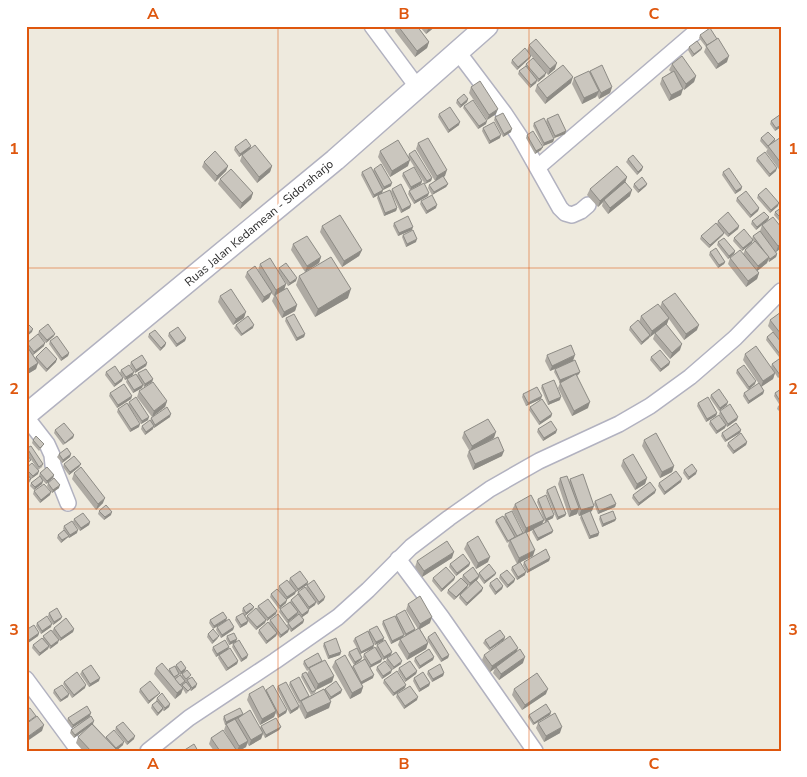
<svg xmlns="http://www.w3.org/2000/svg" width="807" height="777" viewBox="0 0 807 777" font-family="'Nunito Sans',sans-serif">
  <rect width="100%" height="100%" fill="#eeeade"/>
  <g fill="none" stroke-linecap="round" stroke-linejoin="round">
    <g stroke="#b2b2c0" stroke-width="18">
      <g id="street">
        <path d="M372 26 418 88"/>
        <path d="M458 52 504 113 520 137 560 208 565 213 572 215 581 211 588 205"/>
        <path d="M538 167 699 29 701 26"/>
        <path d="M26 417 47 444 52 455 53 465 68 503"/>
        <path d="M398 559 442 618 535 751"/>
        <path d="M26 679 79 751"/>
        <path d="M148 751 189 718 275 661 338 617 368 590 411 547 449 518 490 489 539 461 619 424 650 406 690 377 735 338 781 291"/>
      </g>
    </g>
    <g stroke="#b2b2c0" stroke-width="24">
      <path id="secondary" d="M26 415 335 160 487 26"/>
    </g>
    <use href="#street" stroke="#fff" stroke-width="15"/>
    <use href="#secondary" stroke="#fff" stroke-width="21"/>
  </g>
  <g fill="#aeaaa3" fill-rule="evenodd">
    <path d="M396 26H417L429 42 427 48 415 57 395 31Z"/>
    <path d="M419 26H436L426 34Z"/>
    <path d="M700 35 717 39 727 62 716 69 704 52 706 47 699 38Z"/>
    <path d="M529 45 555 69 548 75 527 51Z"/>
    <path d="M689 47 702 48 701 50 692 57 688 50Z"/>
    <path d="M531 56 530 58 517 70 511 63 512 60Z"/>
    <path d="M526 64 545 76 538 82 537 81 536 83 530 88 518 74 519 71 525 67Z"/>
    <path d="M672 64 696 76 694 82 684 90 682 87 681 95 669 101 660 84 662 78 671 72 669 70Z"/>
    <path d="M590 71 612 87 610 93 599 99 597 95 596 97 582 104 572 84 574 78 590 73Z"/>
    <path d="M571 83 545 104 535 91 537 85Z"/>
    <path d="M471 87 496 114 487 120 469 93Z"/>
    <path d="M468 99 467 102 460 108 456 103 457 100Z"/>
    <path d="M464 106 486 124 478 129 463 108Z"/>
    <path d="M439 114 459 125 448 133 438 117Z"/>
    <path d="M781 114V127L775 131 770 124 771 121Z"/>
    <path d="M495 117 511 132 503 137 494 120Z"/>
    <path d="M547 119 566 131 565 134 554 138 546 122Z"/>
    <path d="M534 123 554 139 553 142 543 146 533 126Z"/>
    <path d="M483 128 500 138 489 144 482 131Z"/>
    <path d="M527 135 541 150 535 154 526 138Z"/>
    <path d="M781 137V172L766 152 768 148 767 149 760 141 761 138 775 139V142Z"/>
    <path d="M418 143 445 176 443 177 448 184 446 187 432 195 428 188 429 185 435 181 416 149Z"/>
    <path d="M251 146 250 148 272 166 270 172 257 183 240 161 242 155 248 150 239 157 234 150 235 147Z"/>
    <path d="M380 151 408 166 390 177 378 157Z"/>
    <path d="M409 154 432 178 431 181 425 184 408 157Z"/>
    <path d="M757 158 776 171 769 177 756 161Z"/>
    <path d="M628 159 642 170 637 175 626 162Z"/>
    <path d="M204 162 228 166 226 171 215 182 202 167Z"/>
    <path d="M374 169 391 186 383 190 382 193 397 208 396 211 384 216 377 198 378 195 373 198 361 175 362 172 373 171Z"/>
    <path d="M723 172 742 187 741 190 735 194 722 175Z"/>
    <path d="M403 173 422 181 421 184 410 190 402 176Z"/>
    <path d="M627 177 625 182 630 196 608 214 602 206 603 202 598 207 587 195 590 189Z"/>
    <path d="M220 179 253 193 251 199 240 209 218 184Z"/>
    <path d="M634 184H647L646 186 638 193 633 187Z"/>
    <path d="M392 189 411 205 410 208 401 213 391 192Z"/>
    <path d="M409 191 428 196 414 204 408 194Z"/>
    <path d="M758 195 778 206 770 213 757 198Z"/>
    <path d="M737 198 759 208 758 211 750 218 736 201Z"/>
    <path d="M421 201 436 208 426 214 420 204Z"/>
    <path d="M781 208V248L776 252 777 254 776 257 769 262 768 260 767 263 757 271 759 273 757 279 746 287 728 264 730 258 743 254 745 250 754 242 752 239 753 236 760 231 762 225 780 226 781 223 774 215 775 212Z"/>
    <path d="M769 217 768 220 756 230 751 224 752 221Z"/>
    <path d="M718 221 739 226 738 229 728 237 724 233 723 235 709 248 700 239 701 236 717 224Z"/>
    <path d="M394 223 412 230 398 236 393 226Z"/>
    <path d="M322 226 362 250 359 256 342 267 320 232Z"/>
    <path d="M403 235 416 242 406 247 402 237Z"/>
    <path d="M734 238 752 243 742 251 733 241Z"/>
    <path d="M718 242 735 251 734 254 728 259 717 245Z"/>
    <path d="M293 244 321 257 319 263 305 272 291 250Z"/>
    <path d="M710 252 725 262 724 264 718 268 709 255Z"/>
    <path d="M260 264 286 284 284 290 297 305 295 311 282 318 272 301 274 296 271 293 269 298 262 303 245 277 247 272 267 285 258 270Z"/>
    <path d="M279 268 296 281 288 286 278 271Z"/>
    <path d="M299 276 348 298 315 317 296 285Z"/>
    <path d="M220 296 244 318 233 325 218 302Z"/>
    <path d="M662 302 697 330 684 340 669 319 666 325 680 350 670 359 653 339 655 333 662 327 650 337 649 338 641 345 629 330 630 327 639 322 641 316 660 307Z"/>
    <path d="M781 312V356L779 357 766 340 767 337 773 332 768 326 770 320Z"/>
    <path d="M286 318 305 334 304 337 296 341 285 321Z"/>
    <path d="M236 325 253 328 241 336 234 328Z"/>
    <path d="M39 331 54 336 46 343 38 334Z"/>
    <path d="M169 333 186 338 185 341 176 347 168 336Z"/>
    <path d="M149 334 166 343 165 346 160 351 148 337Z"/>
    <path d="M50 341 69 353 68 356 61 361 49 344Z"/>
    <path d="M27 343 44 346 33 355 35 358 36 357 56 362 46 372 38 363 36 369 26 375Z"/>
    <path d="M745 354 775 373 773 379 761 387 743 360Z"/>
    <path d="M547 355 573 361 550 371 545 361Z"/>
    <path d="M651 357 670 362 669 365 660 372 650 360Z"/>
    <path d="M781 360V376L778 378 771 367 772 364Z"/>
    <path d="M131 362 147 363 146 366 135 373 130 365Z"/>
    <path d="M555 369 579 374 577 376 588 408 572 416 558 388 560 383 554 372Z"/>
    <path d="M121 370 133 375 125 380 120 373Z"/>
    <path d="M737 370 755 384 748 390 736 373Z"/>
    <path d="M106 372 123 378 122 381 114 387 105 375Z"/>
    <path d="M138 373 153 379 152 382 144 387 143 385 142 388 133 393 126 382 127 379 137 376Z"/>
    <path d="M542 385 560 400 548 405 541 388Z"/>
    <path d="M781 389V403L779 404 774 396 775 393Z"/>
    <path d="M139 391 167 401 165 407 152 417 137 397Z"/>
    <path d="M764 391 763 394 748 404 743 396 744 393Z"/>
    <path d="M110 393 132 396 131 399 117 408 109 396Z"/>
    <path d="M523 394 541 399 526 406 522 397Z"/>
    <path d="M711 395 727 405 719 411 710 398Z"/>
    <path d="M129 402 148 420 141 424 128 405Z"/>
    <path d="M698 403 717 413 716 416 706 422 697 406Z"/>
    <path d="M781 404V413L777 409 778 406Z"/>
    <path d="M530 407 552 414 551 417 539 425 529 410Z"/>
    <path d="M118 409 139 427 130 432 117 412Z"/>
    <path d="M720 411 737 420 727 427 719 414Z"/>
    <path d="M170 417 154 428 153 427V429L145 435 141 429 142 426 150 421 151 418Z"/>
    <path d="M710 421 726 425 725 428 716 434 709 424Z"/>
    <path d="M538 429 556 433 543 441 537 432Z"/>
    <path d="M55 430 74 435 73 438 63 445 54 433Z"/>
    <path d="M741 430 740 433 725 442 721 436 722 433Z"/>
    <path d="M464 432 494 438 487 443 502 456 473 470 467 456 469 450 462 438Z"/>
    <path d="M33 440 44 444 42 447 39 451 32 443Z"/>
    <path d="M644 440 674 466 672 472 660 478 642 446Z"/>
    <path d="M747 442 746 445 733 454 727 446 728 443Z"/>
    <path d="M27 448 43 464 42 467 38 470V474L31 479 29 476 31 479 30 482 26 484V468L38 470 26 452Z"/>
    <path d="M59 454H71L70 457 62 463 57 457Z"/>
    <path d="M623 460 647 478 645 484 635 490 621 466Z"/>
    <path d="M64 464H81L79 467 69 475 63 467Z"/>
    <path d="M684 470 696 474 688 480 683 473Z"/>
    <path d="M40 473 54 475 53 478 46 484 39 476Z"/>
    <path d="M74 473 103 503 96 510 72 479Z"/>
    <path d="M560 478 569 482 570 479 592 511 590 512 599 533 598 536 589 539 580 518 581 515 586 513 579 516 577 512V514L569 517 558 484Z"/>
    <path d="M43 481 42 484 34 490 30 486 31 483Z"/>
    <path d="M681 482 664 495 658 486 659 483Z"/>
    <path d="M48 483 59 488 52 493 47 486Z"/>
    <path d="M547 490 566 514 565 516 557 520 546 493Z"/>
    <path d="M34 491 51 492 50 495 40 503 33 494Z"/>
    <path d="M655 493 638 506 632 498 633 495Z"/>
    <path d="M538 499 553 518 545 522 537 502Z"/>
    <path d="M595 501 616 504 615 507 598 514 594 504Z"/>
    <path d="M515 504 544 520 542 525 553 531 552 533 537 541 532 532 533 530 526 533 533 556 520 562 525 575 517 580 511 570 512 567 517 564 508 546 509 542 507 543 495 522 496 520 504 517 505 514 524 533 512 510Z"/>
    <path d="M99 511 111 515 104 520 98 514Z"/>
    <path d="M600 516 616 519 615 521 602 527 599 519Z"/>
    <path d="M74 519 90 522 89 525 80 531 73 522Z"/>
    <path d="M64 526 77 533 69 538 68 537 67 538 61 543 57 538 58 535 64 530 63 529Z"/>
    <path d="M467 543 488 562 476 569 464 549Z"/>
    <path d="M452 558 422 577 415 567 417 561Z"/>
    <path d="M550 558 549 561 527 573 523 565 524 562Z"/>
    <path d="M470 563 469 566 456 576 449 567 450 564Z"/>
    <path d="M479 573H496L495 575 484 584 479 577 478 579 469 586 468 585 467 588 454 600 447 593 448 590 465 582 462 578 463 575H478Z"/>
    <path d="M500 575 515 579 514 582 507 588 499 578Z"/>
    <path d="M455 577 454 580 441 592 432 581 433 578Z"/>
    <path d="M290 578 308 582 307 585 296 592V591L295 594 286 600V603L279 609 270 597 271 594 284 597 278 589 279 586 289 581Z"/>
    <path d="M490 583 503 586 502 589 495 595 489 586Z"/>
    <path d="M307 585 324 600 318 605 306 588Z"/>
    <path d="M482 591 466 606 459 598 460 595Z"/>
    <path d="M298 592 316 602 315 605 309 609 308 613 302 617 304 620 303 623 291 632 289 629 288 632 280 638 277 634 276 636 266 644 258 633 259 630 269 623 270 620 287 625 288 623 298 614V613L297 615 287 623 279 612 280 609 290 602 291 600 297 595Z"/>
    <path d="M408 604 430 623 420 629 428 643 426 649 407 660 398 645 400 639 391 644 382 624 383 621 395 617 396 615 415 629 414 631 418 629 406 610ZM399 625 405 636 403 638Z"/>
    <path d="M258 606 276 614 267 621 266 620 265 623 256 630 247 620 248 621 247 624 240 628 235 620 236 617 246 618 247 616 265 619 257 609Z"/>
    <path d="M254 607 253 609 245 616 242 611 243 608Z"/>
    <path d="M223 612 213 629 209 623 210 620Z"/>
    <path d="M49 613 61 619 53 625 48 616Z"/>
    <path d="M37 623 51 627 41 634 36 626Z"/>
    <path d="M217 627H234L233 630 221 638 216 630Z"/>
    <path d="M54 628 74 629 73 632 60 641 52 631Z"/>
    <path d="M26 630 39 633 38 636 28 643 26 641Z"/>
    <path d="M369 630 384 638 383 641 375 645 371 638 374 645 373 648H376L377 645 391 655 383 660 379 653 382 659 381 662 370 668 373 678 362 684 363 687 361 693 350 699 332 667 335 661 352 667 353 666 364 659 363 657 364 654 372 649 360 654 361 660 354 665 348 655 349 652 358 650 353 641 355 638 368 633Z"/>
    <path d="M208 634 219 636 217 639 212 644 207 637Z"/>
    <path d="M43 636 58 643 50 649 49 647 48 649 39 656 32 648 33 645 43 638Z"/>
    <path d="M227 636 236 642 229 645 226 639Z"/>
    <path d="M428 637 449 655 448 658 441 662 427 640Z"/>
    <path d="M505 637 504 640 489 650 483 643 485 640Z"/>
    <path d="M324 643 341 652 340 655 328 659 323 646Z"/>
    <path d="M233 644 247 658 241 662 232 647Z"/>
    <path d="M213 647 228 650 216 657 212 650Z"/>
    <path d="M516 652 523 663 499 680 493 673 495 668 490 672 482 660 484 655Z"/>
    <path d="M219 655 238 661 237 664 226 671 218 658Z"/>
    <path d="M434 657 433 660 419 669 414 661 415 658Z"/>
    <path d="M387 658 401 664 392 670 386 661Z"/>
    <path d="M304 661H322L334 676 332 682 316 690 307 674 309 670 307 671 303 664Z"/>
    <path d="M176 665 186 668 185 671 180 675 179 674 178 676H181L182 674 190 677 187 680 196 687 191 691 190 690 186 694 183 689 181 694 175 699 154 674 156 668 169 671V669L175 667Z"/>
    <path d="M377 667 391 673 382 679 376 670Z"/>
    <path d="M399 668 417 671 416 674 405 682 398 671Z"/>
    <path d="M82 671 99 681 89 687 80 674Z"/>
    <path d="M428 671 444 673 443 676 432 682 427 674Z"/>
    <path d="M302 674 316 690 315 693 311 695 301 677Z"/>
    <path d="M414 678 430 683 429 686 419 692 413 681Z"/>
    <path d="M384 680 405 688 393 696 383 683Z"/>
    <path d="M64 682 85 688 72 698 63 684Z"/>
    <path d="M290 682 309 697 324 689 341 693 330 700 329 708 305 719 299 707 298 709 290 714 277 689 278 686 299 706 300 703 299 704 289 685Z"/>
    <path d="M140 689 158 695 148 704 139 692Z"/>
    <path d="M514 689 546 694 522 710 512 695Z"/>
    <path d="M54 690 69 694 68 697 60 702 53 693Z"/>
    <path d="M266 690 287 710 286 713 278 718 276 713 274 717 260 725 247 700 249 694 265 691Z"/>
    <path d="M397 694 417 700 404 709 396 697Z"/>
    <path d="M157 698 170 704 169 707 164 711 162 710 157 716 151 708 152 705 156 702V701Z"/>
    <path d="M551 712 550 715 533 725 528 717 529 715Z"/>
    <path d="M242 715 260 728 261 726 281 727 279 730 265 738 263 734 261 739 249 746 247 743 246 747 239 751H214L209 744 211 738 231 742 224 730 226 724 225 725 223 719 224 716Z"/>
    <path d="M91 716 93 724 106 738V737L123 745 116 751H83L76 743 78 737 89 727 74 738 70 733 71 730 83 721 72 728 67 721 68 718Z"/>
    <path d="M538 723 560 733 544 742 536 728Z"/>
    <path d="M116 727 134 739 127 745 115 730Z"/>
  </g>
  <g fill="#8d8b85">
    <path d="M431 26H436L426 34 428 29Z"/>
    <path d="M429 42 427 48 415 57 417 51Z"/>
    <path d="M702 48 701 50 692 57 694 54Z"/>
    <path d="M531 56 530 58 517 70 518 67Z"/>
    <path d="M729 56 727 62 716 69 718 64Z"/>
    <path d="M557 63 555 69 548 75 550 69Z"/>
    <path d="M546 73 545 76 538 82 539 79Z"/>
    <path d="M696 76 694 82 684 90 686 84Z"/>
    <path d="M573 77 571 83 545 104 547 98Z"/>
    <path d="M537 80 536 83 530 88 531 85Z"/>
    <path d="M612 87 610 93 599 99 601 93Z"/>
    <path d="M683 89 681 95 669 101 671 95Z"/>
    <path d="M599 91 596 97 582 104 584 98Z"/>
    <path d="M468 99 467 102 460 108 461 105Z"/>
    <path d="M498 109 496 114 487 120 489 115Z"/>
    <path d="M487 121 486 124 478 129 479 126Z"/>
    <path d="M460 122 459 125 448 133 449 130Z"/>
    <path d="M781 125V127L775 131 776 128Z"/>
    <path d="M512 129 511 132 503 137 504 134Z"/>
    <path d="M566 131 565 134 554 138 555 136Z"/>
    <path d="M501 135 500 138 489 144 490 141Z"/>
    <path d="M554 139 553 142 543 146 544 143Z"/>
    <path d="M251 146 250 149 239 157 240 154Z"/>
    <path d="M543 147 541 150 535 154 536 151Z"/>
    <path d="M410 160 408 166 390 177 392 171Z"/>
    <path d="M228 166 226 171 215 182 217 176Z"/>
    <path d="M272 166 270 172 257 183 259 177Z"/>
    <path d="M643 167 642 170 637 175 638 172Z"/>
    <path d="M777 168 776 171 769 177 770 174Z"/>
    <path d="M447 170 445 176 435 181 437 176Z"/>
    <path d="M627 177 625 183 604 200 603 202 598 207 600 201Z"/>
    <path d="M432 178 431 181 425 184 427 181Z"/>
    <path d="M422 181 421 184 410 190 411 187Z"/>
    <path d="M392 183 391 186 383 190 384 187Z"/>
    <path d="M448 184 446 187 432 195 434 192Z"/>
    <path d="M647 184 646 186 638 193 639 190Z"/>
    <path d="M742 187 741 190 735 194 736 191Z"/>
    <path d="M383 190 382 193 373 198 374 195Z"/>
    <path d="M632 190 630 196 608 214 610 208Z"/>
    <path d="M253 193 251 199 240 209 242 203Z"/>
    <path d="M429 193 428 196 414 204 415 201Z"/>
    <path d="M779 203 778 206 770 213 771 210Z"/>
    <path d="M411 205 410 208 401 213 402 210Z"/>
    <path d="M437 205 436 208 426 214 427 211Z"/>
    <path d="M397 208 396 211 384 216 385 213Z"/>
    <path d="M759 208 758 211 750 218 751 215Z"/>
    <path d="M769 217 768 220 756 230 757 227Z"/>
    <path d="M739 226 738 229 728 237 729 234Z"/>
    <path d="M413 227 412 230 398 236 399 233Z"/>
    <path d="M724 233 723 235 709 248 710 245Z"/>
    <path d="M417 239 416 242 406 247 407 244Z"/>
    <path d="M753 240 752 243 742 251 743 248Z"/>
    <path d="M781 244V248L776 252 778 246Z"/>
    <path d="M362 250 359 256 342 267 344 261Z"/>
    <path d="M735 251 734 254 728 259 729 256Z"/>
    <path d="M777 254 776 257 769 262 770 259Z"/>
    <path d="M321 257 319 263 305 272 307 266Z"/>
    <path d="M769 257 767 263 756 272 758 266Z"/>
    <path d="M725 262 724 264 718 268 719 265Z"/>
    <path d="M759 273 757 279 746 287 748 281Z"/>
    <path d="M297 278 296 281 288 286 290 283Z"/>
    <path d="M286 284 284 290 274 296 276 290Z"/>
    <path d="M351 289 348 298 315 317 318 309Z"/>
    <path d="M272 292 269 298 262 303 264 297Z"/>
    <path d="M297 305 295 311 282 318 284 312Z"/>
    <path d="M246 312 244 318 233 325 236 319Z"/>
    <path d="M669 318 667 324 650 337 652 331Z"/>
    <path d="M254 325 253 328 241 336 242 334Z"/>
    <path d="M699 325 697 330 684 340 686 334Z"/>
    <path d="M33 329 32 332 26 337V335Z"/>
    <path d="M55 334 54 336 46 343 47 340Z"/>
    <path d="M305 334 304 337 296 341 297 338Z"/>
    <path d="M650 335 649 338 641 345 642 342Z"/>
    <path d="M186 338 185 341 176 347 177 344Z"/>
    <path d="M45 343 44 346 33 355 34 352Z"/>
    <path d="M166 343 165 346 160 351 161 348Z"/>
    <path d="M682 344 680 350 670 359 672 353Z"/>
    <path d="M69 353 68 356 61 361 62 358Z"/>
    <path d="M575 355 573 361 550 371 552 366Z"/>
    <path d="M57 359 56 362 46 372 47 369Z"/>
    <path d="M670 362 669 365 660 372 661 369Z"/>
    <path d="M38 363 36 369 26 375 27 370Z"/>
    <path d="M147 363 146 366 135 373 136 370Z"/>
    <path d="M134 372 133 375 125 380 126 377Z"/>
    <path d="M580 372 579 374 559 383 560 380Z"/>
    <path d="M775 373 773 379 761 387 763 381Z"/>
    <path d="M123 378 122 381 114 387 115 384Z"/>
    <path d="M153 379 152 382 144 387 145 384Z"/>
    <path d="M756 381 755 384 748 390 749 387Z"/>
    <path d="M143 385 142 388 133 393 134 390Z"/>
    <path d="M764 391 763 394 748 404 749 401Z"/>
    <path d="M132 396 131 399 117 408 118 405Z"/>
    <path d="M542 396 541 399 526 406 528 403Z"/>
    <path d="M561 397 560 400 548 405 549 402Z"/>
    <path d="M167 401 165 407 152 417 154 411Z"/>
    <path d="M590 402 588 408 572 416 574 411Z"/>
    <path d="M728 402 727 405 719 411 720 408Z"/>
    <path d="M717 413 716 416 706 422 707 419Z"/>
    <path d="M171 414 170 417 154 428 155 425Z"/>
    <path d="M552 414 551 417 539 425 540 422Z"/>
    <path d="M149 417 148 420 141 424 142 421Z"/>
    <path d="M738 417 737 420 727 427 728 424Z"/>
    <path d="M140 424 139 427 130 432 131 429Z"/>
    <path d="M726 425 725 428 716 434 717 431Z"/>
    <path d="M154 426 153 429 145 435 146 432Z"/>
    <path d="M557 430 556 433 543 441 544 438Z"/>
    <path d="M741 430 740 433 725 442 726 440Z"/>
    <path d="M496 432 494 438 470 452 472 446Z"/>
    <path d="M74 435 73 438 63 445 65 443Z"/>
    <path d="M747 442 746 445 733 454 734 451Z"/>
    <path d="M504 451 502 456 473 470 475 464Z"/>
    <path d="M71 454 70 457 62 463 63 460Z"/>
    <path d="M81 464 79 467 69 475 70 472Z"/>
    <path d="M674 466 672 472 660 478 662 472Z"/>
    <path d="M39 471 38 474 31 479 33 476Z"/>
    <path d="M697 471 696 474 688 480 689 477Z"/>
    <path d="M54 475 53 478 46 484 47 481Z"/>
    <path d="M647 478 645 484 635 490 637 484Z"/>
    <path d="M682 479 681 482 664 495 665 492Z"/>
    <path d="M43 481 42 484 34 490 35 487Z"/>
    <path d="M60 485 59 488 52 493 53 490Z"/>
    <path d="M656 490 655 493 638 506 639 503Z"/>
    <path d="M51 492 50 495 40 503 41 500Z"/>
    <path d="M105 498 103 503 96 510 98 504Z"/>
    <path d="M616 504 615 507 598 514 599 511Z"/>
    <path d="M594 506 592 511 579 516 581 510Z"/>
    <path d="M579 508 577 514 569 517 571 511Z"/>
    <path d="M112 512 111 515 104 520 105 517Z"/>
    <path d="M566 514 565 516 557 520 558 517Z"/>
    <path d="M554 515 553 518 545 522 546 519Z"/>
    <path d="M616 519 615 521 602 527 603 524Z"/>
    <path d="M544 520 541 526 524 534 526 528Z"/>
    <path d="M90 522 89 525 80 531 81 528Z"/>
    <path d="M78 530 77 533 69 538 70 535Z"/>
    <path d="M553 531 552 533 537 541 538 538Z"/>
    <path d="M599 533 598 536 589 539 590 536Z"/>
    <path d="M69 536 67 538 61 543 62 540Z"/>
    <path d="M535 550 533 556 517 564 519 558Z"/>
    <path d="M454 552 452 558 422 577 424 571Z"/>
    <path d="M490 557 488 562 476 569 478 563Z"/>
    <path d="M550 558 549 561 527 573 528 570Z"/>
    <path d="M470 563 469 566 456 576 457 573Z"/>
    <path d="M526 572 525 575 517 580 518 577Z"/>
    <path d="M496 573 495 575 484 584 485 581Z"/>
    <path d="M479 576 478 579 469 586 470 583Z"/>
    <path d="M455 577 454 580 441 592 442 589Z"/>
    <path d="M515 579 514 582 507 588 508 585Z"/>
    <path d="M308 582 307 585 296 592 298 589Z"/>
    <path d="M468 585 467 588 454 600 456 597Z"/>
    <path d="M503 586 502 589 495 595 496 592Z"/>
    <path d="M483 588 482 591 466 606 467 603Z"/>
    <path d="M296 591 295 594 286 600 287 597Z"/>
    <path d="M325 597 324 600 318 605 319 602Z"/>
    <path d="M287 600 286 603 279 609 280 606Z"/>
    <path d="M316 602 315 605 308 610 309 607Z"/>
    <path d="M254 607 253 609 245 616 246 613Z"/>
    <path d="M309 610 308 613 301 618 302 615Z"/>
    <path d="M277 611 276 614 267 621 268 618Z"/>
    <path d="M298 612 297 615 287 623 288 620Z"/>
    <path d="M62 617 61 619 53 625 54 622Z"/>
    <path d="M432 617 430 623 418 630 420 624Z"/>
    <path d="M227 618 226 621 213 629 214 626Z"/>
    <path d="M266 620 265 623 256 630 257 627Z"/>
    <path d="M304 620 303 623 291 632 292 629Z"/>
    <path d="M248 621 247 624 240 628 241 625Z"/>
    <path d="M52 624 51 627 41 634 42 631Z"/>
    <path d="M234 627 233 630 221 638 222 635Z"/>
    <path d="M74 629 73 632 60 641 61 638Z"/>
    <path d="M289 629 288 632 280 638 281 635Z"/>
    <path d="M415 629 414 632 405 637 406 634Z"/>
    <path d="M39 633 38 636 28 643 29 640Z"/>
    <path d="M277 633 276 636 266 644 267 641Z"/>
    <path d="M404 635 403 638 391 644 392 641Z"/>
    <path d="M219 636 217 639 212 644 213 641Z"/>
    <path d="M505 637 504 640 489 650 490 648Z"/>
    <path d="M384 638 383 641 375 645 376 642Z"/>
    <path d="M237 639 236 642 229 645 230 642Z"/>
    <path d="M59 640 58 643 50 649 51 646Z"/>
    <path d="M428 643 426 649 407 660 409 654Z"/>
    <path d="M374 645 373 648 360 654 361 652Z"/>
    <path d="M49 646 48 649 39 656 40 653Z"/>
    <path d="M229 647 228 650 216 657 217 654Z"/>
    <path d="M518 648 516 653 490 672 492 666Z"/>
    <path d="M341 652 340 655 328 659 329 656Z"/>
    <path d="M392 652 391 655 383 660 384 657Z"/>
    <path d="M248 655 247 658 241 662 242 659Z"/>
    <path d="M449 655 448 658 441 662 442 659Z"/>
    <path d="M434 657 433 660 419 669 420 666Z"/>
    <path d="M525 657 523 663 499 680 501 674Z"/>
    <path d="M362 658 361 660 354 665 355 662Z"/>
    <path d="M382 659 381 662 369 668 371 665Z"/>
    <path d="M238 661 237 664 226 671 228 668Z"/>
    <path d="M402 661 401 664 392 670 394 667Z"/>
    <path d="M186 668 185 671 180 675 181 672Z"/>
    <path d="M392 670 391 673 382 679 383 676Z"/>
    <path d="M417 671 416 674 405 682 406 679Z"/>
    <path d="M444 673 443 676 432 682 433 679Z"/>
    <path d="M374 675 373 678 360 685 361 682Z"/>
    <path d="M334 676 332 682 316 690 318 684Z"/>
    <path d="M100 678 99 681 89 687 90 684Z"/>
    <path d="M430 683 429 686 419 692 420 689Z"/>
    <path d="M197 684 196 687 191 691 192 688Z"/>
    <path d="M86 685 85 688 72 698 74 695Z"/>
    <path d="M406 685 405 688 393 696 394 693Z"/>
    <path d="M363 687 361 693 350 699 352 693Z"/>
    <path d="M183 688 181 694 175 699 177 693Z"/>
    <path d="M548 689 546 694 522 710 525 705Z"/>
    <path d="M342 690 341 693 329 700 331 697Z"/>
    <path d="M160 693 158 695 148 704 149 701Z"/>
    <path d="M69 694 68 697 60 702 61 700Z"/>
    <path d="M418 697 417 700 404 709 405 706Z"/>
    <path d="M331 702 329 708 305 719 307 713Z"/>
    <path d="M170 704 169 707 164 711 165 708Z"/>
    <path d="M299 706 298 709 290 714 291 711Z"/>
    <path d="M163 708 162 711 157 716 158 713Z"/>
    <path d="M287 710 286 713 278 718 279 715Z"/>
    <path d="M276 711 274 717 260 725 262 719Z"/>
    <path d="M551 712 550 715 533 725 534 723Z"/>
    <path d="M91 713 90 716 72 728 73 725Z"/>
    <path d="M243 714 242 716 225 725 226 722Z"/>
    <path d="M94 721 93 724 74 738 75 735Z"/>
    <path d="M44 725 42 731 26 742V738Z"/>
    <path d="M281 727 279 730 265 738 266 735Z"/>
    <path d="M562 727 560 733 544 742 546 736Z"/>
    <path d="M263 733 261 739 249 746 251 740Z"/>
    <path d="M135 736 134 739 127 745 128 742Z"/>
    <path d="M248 741 246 747 239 751H237L239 746Z"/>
    <path d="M124 742 123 745 116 751V748Z"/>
  </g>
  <g fill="#cac6be" stroke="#8d8b85">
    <path d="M398 26H417L429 42 417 51Z"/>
    <path d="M710 28 717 39 707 45 700 35Z"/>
    <path d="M718 38 729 56 718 64 706 46Z"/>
    <path d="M536 39 557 63 550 69 529 45Z"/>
    <path d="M697 41 702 48 694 54 689 47Z"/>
    <path d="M525 48 531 56 518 67 512 60Z"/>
    <path d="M682 56 696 76 686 84 672 64Z"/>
    <path d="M533 58 546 73 539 79 526 64Z"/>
    <path d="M563 65 573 77 547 98 537 85Z"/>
    <path d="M602 65 612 87 601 93 590 71Z"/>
    <path d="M526 66 537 80 531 85 519 71Z"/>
    <path d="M589 71 599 91 584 98 574 78Z"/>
    <path d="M674 71 683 89 671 95 662 78Z"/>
    <path d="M480 81 498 109 489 115 471 87Z"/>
    <path d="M464 94 468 99 461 105 457 100Z"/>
    <path d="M473 100 487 121 479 126 464 106Z"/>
    <path d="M450 107 460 122 449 130 439 114Z"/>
    <path d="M503 113 512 129 504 134 495 117Z"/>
    <path d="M558 114 566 131 555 136 547 119Z"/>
    <path d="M781 114V125L776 128 771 121Z"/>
    <path d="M544 118 554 139 544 143 534 123Z"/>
    <path d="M494 122 501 135 490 141 483 128Z"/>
    <path d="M533 131 543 147 536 151 527 135Z"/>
    <path d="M768 132 775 139 768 146 761 138Z"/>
    <path d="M781 137V163L768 146Z"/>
    <path d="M428 138 447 170 437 176 418 143Z"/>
    <path d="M246 139 251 146 240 154 235 147Z"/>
    <path d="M398 140 410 160 392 171 380 151Z"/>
    <path d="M255 145 272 166 259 177 242 155Z"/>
    <path d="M415 150 432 178 427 181 409 154Z"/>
    <path d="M215 151 228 166 217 176 204 162Z"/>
    <path d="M765 152 777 168 770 174 757 158Z"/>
    <path d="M633 155 643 167 638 172 628 159Z"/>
    <path d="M381 164 392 183 384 187 374 169Z"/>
    <path d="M617 166 627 177 600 201 590 189Z"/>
    <path d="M371 167 383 190 374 195 362 172Z"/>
    <path d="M414 167 422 181 411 187 403 173Z"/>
    <path d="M729 168 742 187 736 191 723 172Z"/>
    <path d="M231 169 253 193 242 203 220 179Z"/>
    <path d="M443 176 448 184 434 192 429 185Z"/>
    <path d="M642 177 647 184 639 190 634 184Z"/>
    <path d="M625 182 632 190 610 208 604 200Z"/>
    <path d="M424 183 429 193 415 201 409 191Z"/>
    <path d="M401 184 411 205 402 210 392 189Z"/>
    <path d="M766 188 779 203 771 210 758 195Z"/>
    <path d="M390 190 397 208 385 213 378 195Z"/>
    <path d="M746 191 759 208 751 215 737 198Z"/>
    <path d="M432 195 437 205 427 211 421 201Z"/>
    <path d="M781 208V218L775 212Z"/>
    <path d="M728 212 739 226 729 234 718 221Z"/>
    <path d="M764 212 769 217 757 227 752 221Z"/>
    <path d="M340 215 362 250 344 261 322 226Z"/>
    <path d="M408 216 413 227 399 233 394 223Z"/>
    <path d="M773 217 781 227V244L778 246 762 225Z"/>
    <path d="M716 223 724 233 710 245 701 236Z"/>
    <path d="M744 229 753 240 743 248 734 238Z"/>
    <path d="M413 230 417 239 407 244 403 235Z"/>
    <path d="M760 231 777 254 770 259 753 236Z"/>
    <path d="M307 236 321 257 307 266 293 244Z"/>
    <path d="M724 238 735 251 729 256 718 242Z"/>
    <path d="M755 241 769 257 758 266 745 250Z"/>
    <path d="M716 248 725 262 719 265 710 252Z"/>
    <path d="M740 250 759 273 748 281 730 258Z"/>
    <path d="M331 257 351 289 318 309 299 276Z"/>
    <path d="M270 258 286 284 276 290 260 264Z"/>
    <path d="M286 263 297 278 290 283 279 268Z"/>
    <path d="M255 266 272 292 264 297 247 272Z"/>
    <path d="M287 288 297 305 284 312 275 295Z"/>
    <path d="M231 289 246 312 236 319 220 296Z"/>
    <path d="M675 293 699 325 686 334 662 302Z"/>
    <path d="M658 304 669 318 652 331 641 316Z"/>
    <path d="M781 312V334L770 320Z"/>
    <path d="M294 314 305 334 297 338 286 318Z"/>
    <path d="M248 316 254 325 242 334 236 325Z"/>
    <path d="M638 320 650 335 642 342 630 327Z"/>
    <path d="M28 324 33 329 26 335V326Z"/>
    <path d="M48 324 55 334 47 340 39 331Z"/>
    <path d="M666 324 682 344 672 353 655 333Z"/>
    <path d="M178 327 186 338 177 344 169 333Z"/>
    <path d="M155 330 166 343 161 348 149 334Z"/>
    <path d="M773 332 781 342 780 354 767 337Z"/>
    <path d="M38 334 45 343 34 352 27 343Z"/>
    <path d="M57 336 69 353 62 358 50 341Z"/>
    <path d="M26 345 38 363 27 370 26 368Z"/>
    <path d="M571 345 575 355 552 366 547 355Z"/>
    <path d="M756 346 775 373 763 381 745 354Z"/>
    <path d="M46 347 57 359 47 369 36 357Z"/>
    <path d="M660 350 670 362 661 369 651 357Z"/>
    <path d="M142 355 147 363 136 370 131 362Z"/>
    <path d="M779 359 781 360V374L780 375 772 364Z"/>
    <path d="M575 360 580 372 560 380 555 369Z"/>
    <path d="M129 365 134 372 126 377 121 370Z"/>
    <path d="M744 365 756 381 749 387 737 370Z"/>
    <path d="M115 366 123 378 115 384 106 372Z"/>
    <path d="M146 369 153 379 145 384 138 373Z"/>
    <path d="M136 374 143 385 134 390 127 379Z"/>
    <path d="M576 374 590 402 574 411 560 383Z"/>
    <path d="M554 380 561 397 549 402 542 385Z"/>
    <path d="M153 382 167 401 154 411 139 391Z"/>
    <path d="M759 383 764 391 749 401 744 393Z"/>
    <path d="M124 384 132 396 118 405 110 393Z"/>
    <path d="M537 387 542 396 528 403 523 394Z"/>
    <path d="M719 389 728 402 720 408 711 395Z"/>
    <path d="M781 389V401H780L775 393Z"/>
    <path d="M136 397 149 417 142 421 129 402Z"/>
    <path d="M708 397 717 413 707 419 698 403Z"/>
    <path d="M542 399 552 414 540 422 530 407Z"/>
    <path d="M127 403 140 424 131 429 118 409Z"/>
    <path d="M730 404 738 417 728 424 720 411Z"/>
    <path d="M167 407 171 414 155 425 151 418Z"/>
    <path d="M719 415 726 425 717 431 710 421Z"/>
    <path d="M488 419 496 432 472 446 464 432Z"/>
    <path d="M150 420 154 426 146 432 142 426Z"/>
    <path d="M551 421 557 430 544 438 538 429Z"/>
    <path d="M64 423 74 435 65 443 55 430Z"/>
    <path d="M736 423 741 430 726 440 722 433Z"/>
    <path d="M656 433 674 466 662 472 644 440Z"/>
    <path d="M741 433 747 442 734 451 728 443Z"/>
    <path d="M36 436 44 444 40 448 33 440Z"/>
    <path d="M498 437 504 451 475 464 469 451Z"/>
    <path d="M31 446 43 464 39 467 27 448Z"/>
    <path d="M67 448 71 454 63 460 59 454Z"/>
    <path d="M26 453 31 460 26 464Z"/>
    <path d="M633 454 647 478 637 484 623 460Z"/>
    <path d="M74 456 81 464 70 472 64 464Z"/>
    <path d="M32 463 39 471 33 476 26 469V468Z"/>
    <path d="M692 464 697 471 689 477 684 470Z"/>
    <path d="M47 467 54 475 47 481 40 473Z"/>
    <path d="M81 467 105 498 98 504 74 473Z"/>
    <path d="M676 471 682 479 665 492 659 483Z"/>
    <path d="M26 473 31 479 26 482Z"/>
    <path d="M583 474 594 506 581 510 570 479Z"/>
    <path d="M40 476 43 481 35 487 31 483Z"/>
    <path d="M567 476 579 508 571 511 560 478Z"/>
    <path d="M54 478 60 485 53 490 48 483Z"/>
    <path d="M650 482 656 490 639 503 633 495Z"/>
    <path d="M44 484 51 492 41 500 34 491Z"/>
    <path d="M555 486 566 514 558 517 547 490Z"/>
    <path d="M611 494 616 504 599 511 595 501Z"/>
    <path d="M531 495 544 520 526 528 515 504Z"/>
    <path d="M546 495 554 515 546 519 538 499Z"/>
    <path d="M106 505 112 512 105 517 99 511Z"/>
    <path d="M512 511 523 533 517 536 505 514Z"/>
    <path d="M590 511 599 533 590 536 581 515Z"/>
    <path d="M613 511 616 519 603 524 600 516Z"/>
    <path d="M83 513 90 522 81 528 74 519Z"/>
    <path d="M503 516 515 537 508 541 496 520Z"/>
    <path d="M72 521 78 530 70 535 64 526Z"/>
    <path d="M548 521 553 531 538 538 533 529Z"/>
    <path d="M64 530 69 536 62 540 58 535Z"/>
    <path d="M526 532 535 550 519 558 510 540Z"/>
    <path d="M478 536 490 557 478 563 467 543Z"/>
    <path d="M447 541 454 552 424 571 417 561Z"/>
    <path d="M546 549 550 558 528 570 524 562Z"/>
    <path d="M463 554 470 563 457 573 450 564Z"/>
    <path d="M520 562 526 572 518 577 512 567Z"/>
    <path d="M489 564 496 573 485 581 479 573Z"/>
    <path d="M446 567 455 577 442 589 433 578Z"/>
    <path d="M473 567 479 576 470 583 463 575Z"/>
    <path d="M507 570 515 579 508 585 500 575Z"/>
    <path d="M300 571 308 582 298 589 290 578Z"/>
    <path d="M461 578 468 585 456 597 448 590Z"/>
    <path d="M497 578 503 586 496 592 490 583Z"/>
    <path d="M287 580 296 591 287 597 279 586Z"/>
    <path d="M314 580 325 597 319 602 307 585Z"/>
    <path d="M476 580 483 588 467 603 460 595Z"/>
    <path d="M305 587 316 602 309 607 298 592Z"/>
    <path d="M277 589 287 600 280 606 271 594Z"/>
    <path d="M298 594 309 610 302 615 291 600Z"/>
    <path d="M420 596 432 617 420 624 408 604Z"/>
    <path d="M268 599 277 611 268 618 258 606Z"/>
    <path d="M290 602 298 612 288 620 280 609Z"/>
    <path d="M250 603 254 607 246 613 243 608Z"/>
    <path d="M57 608 62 617 54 622 49 613Z"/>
    <path d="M256 608 266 620 257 627 247 616Z"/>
    <path d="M405 610 415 629 406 634 396 615Z"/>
    <path d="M223 612 227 618 214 626 210 620Z"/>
    <path d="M243 613 248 621 241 625 236 617Z"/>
    <path d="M278 614 289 629 281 635 270 620Z"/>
    <path d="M299 614 304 620 292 629 288 623Z"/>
    <path d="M47 616 52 624 42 631 37 623Z"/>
    <path d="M395 616 404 635 392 641 383 621Z"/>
    <path d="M66 618 74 629 61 638 54 628Z"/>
    <path d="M229 619 234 627 222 635 217 627Z"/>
    <path d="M268 622 277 633 267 641 259 630Z"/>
    <path d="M34 625 39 633 29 640 26 636V630Z"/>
    <path d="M377 626 384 638 376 642 369 630Z"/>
    <path d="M419 628 428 643 409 654 400 639Z"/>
    <path d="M213 629 219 636 213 641 208 634Z"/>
    <path d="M51 630 59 640 51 646 43 636Z"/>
    <path d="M500 630 505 637 490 648 485 640Z"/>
    <path d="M368 631 374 645 361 652 355 638Z"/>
    <path d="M435 632 449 655 442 659 428 637Z"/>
    <path d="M234 633 237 639 230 642 227 636Z"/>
    <path d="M510 636 518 648 492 666 484 655Z"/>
    <path d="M42 638 49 646 40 653 33 645Z"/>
    <path d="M336 638 341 652 329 656 324 643Z"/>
    <path d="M225 640 229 647 217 654 213 647Z"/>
    <path d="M239 640 248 655 242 659 233 644Z"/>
    <path d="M385 640 392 652 384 657 377 645Z"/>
    <path d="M375 647 382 659 371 665 364 654Z"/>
    <path d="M230 648 238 661 228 668 219 655Z"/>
    <path d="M357 648 362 658 355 662 349 652Z"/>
    <path d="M429 649 434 657 420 666 415 658Z"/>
    <path d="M520 649 525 657 501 674 496 667Z"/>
    <path d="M396 652 402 661 394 667 387 658Z"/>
    <path d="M318 653 322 661 308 668 304 661Z"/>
    <path d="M345 655 363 687 352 693 335 661Z"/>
    <path d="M365 659 374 675 361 682 353 666Z"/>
    <path d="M325 660 334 676 318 684 309 668Z"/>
    <path d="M181 661 186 668 181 672 176 665Z"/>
    <path d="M385 661 392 670 383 676 377 667Z"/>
    <path d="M410 661 417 671 406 679 399 668Z"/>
    <path d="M162 663 183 688 177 693 156 668Z"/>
    <path d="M440 664 444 673 433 679 428 671Z"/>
    <path d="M91 665 100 678 90 684 82 671Z"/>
    <path d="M175 666 179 674 174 677 169 669Z"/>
    <path d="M187 670 191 675 186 679 182 674Z"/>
    <path d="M397 671 406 685 394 693 384 680Z"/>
    <path d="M77 672 86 685 74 695 64 682Z"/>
    <path d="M306 672 316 690 312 692 302 674Z"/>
    <path d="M423 672 430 683 420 689 414 678Z"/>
    <path d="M537 673 548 689 525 705 514 689Z"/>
    <path d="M180 675 185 681 180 685 175 679Z"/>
    <path d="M192 677 197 684 192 688 187 680Z"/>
    <path d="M299 677 309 696 300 701 290 682Z"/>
    <path d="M150 681 160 693 149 701 140 689Z"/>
    <path d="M336 681 342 690 331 697 325 689Z"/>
    <path d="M186 682 191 688 188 691 182 685Z"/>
    <path d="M286 682 299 706 291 711 278 686Z"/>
    <path d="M62 685 69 694 61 700 54 690Z"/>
    <path d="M273 685 287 710 279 715 266 690Z"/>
    <path d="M263 686 276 711 262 719 249 694Z"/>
    <path d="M410 686 418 697 405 706 397 694Z"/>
    <path d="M324 689 331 702 307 713 301 701Z"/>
    <path d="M162 693 170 704 165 708 157 698Z"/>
    <path d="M157 701 163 708 158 713 152 705Z"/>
    <path d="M546 704 551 712 534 723 529 715Z"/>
    <path d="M87 706 91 713 73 725 68 718Z"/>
    <path d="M30 708 36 716 26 723V710Z"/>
    <path d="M240 708 243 714 226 722 224 716Z"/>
    <path d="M250 710 263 733 251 740 238 718Z"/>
    <path d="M555 713 562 727 546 736 538 723Z"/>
    <path d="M37 716 44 725 26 738V724Z"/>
    <path d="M91 716 94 721 75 735 71 730Z"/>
    <path d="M276 718 281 727 266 735 261 726Z"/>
    <path d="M235 719 248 741 239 746 226 724Z"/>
    <path d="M123 722 135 736 128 742 116 727Z"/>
    <path d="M92 724 116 749 113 751H91L78 737Z"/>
    <path d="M114 730 124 742 116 748 106 737Z"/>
    <path d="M223 730 237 751H220L211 738Z"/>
    <path d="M194 744 198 751H183Z"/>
  </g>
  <path fill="none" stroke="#df570e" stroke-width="1" stroke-opacity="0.55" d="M278 26V751M529 26V751M26 268H781M26 509H781"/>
  <g text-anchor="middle" stroke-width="5" stroke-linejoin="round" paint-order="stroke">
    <g font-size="12" fill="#2c2c2c" stroke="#fff">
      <text transform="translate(259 223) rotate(-40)" y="4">Ruas Jalan Kedamean - Sidoraharjo</text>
    </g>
  </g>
  <rect width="807" height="777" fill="none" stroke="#ffffff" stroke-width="55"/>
  <rect x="28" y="28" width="752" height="722" fill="none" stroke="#df570e" stroke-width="2"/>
  <g font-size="16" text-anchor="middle" font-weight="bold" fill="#df570e">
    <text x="153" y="19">A</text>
    <text x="404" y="19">B</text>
    <text x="654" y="19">C</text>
    <text x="14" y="154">1</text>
    <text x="793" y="154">1</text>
    <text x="14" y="394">2</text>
    <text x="793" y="394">2</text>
    <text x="14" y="635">3</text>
    <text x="793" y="635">3</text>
    <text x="153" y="769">A</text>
    <text x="404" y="769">B</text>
    <text x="654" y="769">C</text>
  </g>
</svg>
